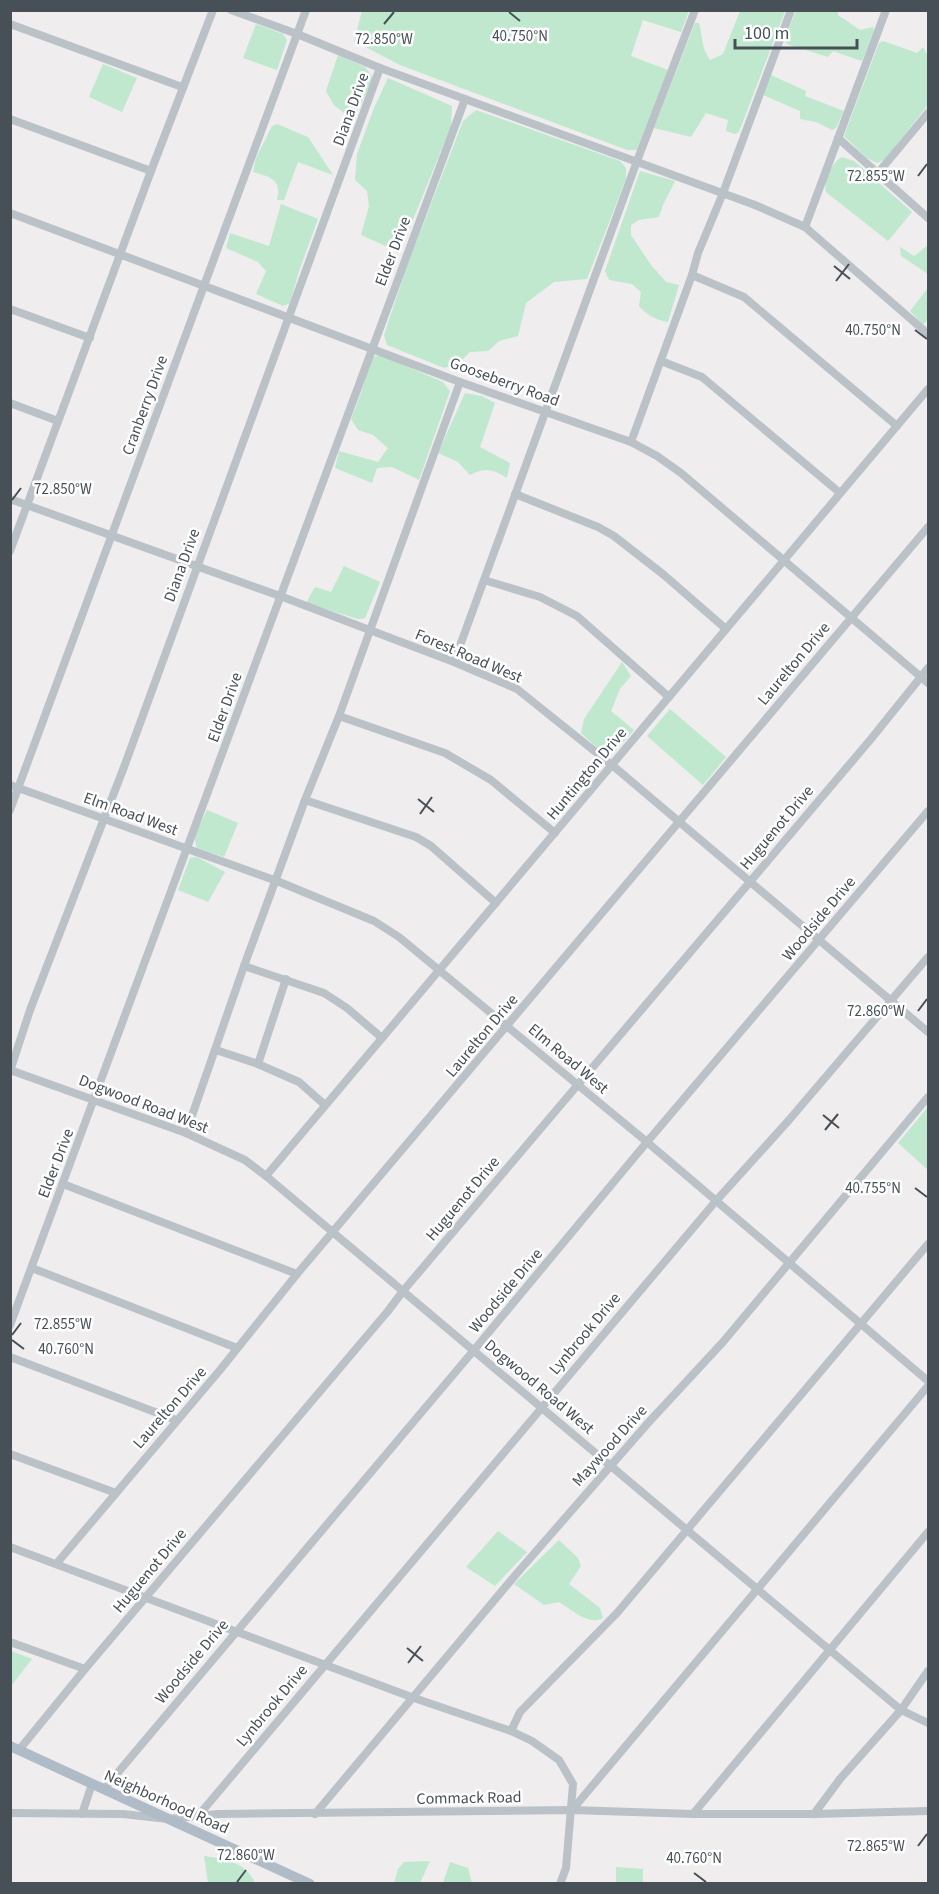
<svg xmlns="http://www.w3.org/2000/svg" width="939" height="1894" viewBox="0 0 939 1894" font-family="'Source Sans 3',sans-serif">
  <rect width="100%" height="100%" fill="#efeded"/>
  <g fill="#bfe8cf">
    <path d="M362 11H689L681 32 643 20 631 56 668 70 637 150H627L400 65 354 41Z"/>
    <path d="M740 11H785L739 132 735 134 726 131 728 120 706 113 691 137 654 128 695 23H699C703 38 701 47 710 60L723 54Z"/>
    <path d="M796 11H838V15L860 30 873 27 874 31 862 61 833 51 828 57 787 44 784 40Z"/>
    <path d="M256 24 283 34 287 40 277 70 243 58Z"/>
    <path d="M883 41 917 53 923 47 928 56V105L884 160 877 163 867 158 844 136 879 43Z"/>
    <path d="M338 55 365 67 372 76V81L353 120 334 105 326 91Z"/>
    <path d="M103 64 137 78 122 112 89 97Z"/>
    <path d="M771 75 806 91 805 96 844 111 836 128 832 130 816 122 800 119V111L763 95Z"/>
    <path d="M388 78 452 106 451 126 406 237 390 248 361 235 369 206 367 191 355 180 357 154 374 108Z"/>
    <path d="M476 110 620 161 626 168V179L587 279 554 282 526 303 518 336 499 341 488 351 470 352 458 364 444 368 387 345 384 335 406 269 463 121Z"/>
    <path d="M277 124 308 137 333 175 298 162 284 200H277C282 180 271 177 253 172L256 158 272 126Z"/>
    <path d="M842 157 854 161 912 212 888 241 826 192C823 181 832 162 842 157Z"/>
    <path d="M640 171 675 181 663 205 659 217 639 220 631 225V235L651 265 666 282 679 285 668 322C656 320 647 315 639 306L641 292 632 284 609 280 605 271Z"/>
    <path d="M281 204 318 219 299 271 290 303 283 306 256 294 266 271 258 262 226 248 230 233 269 246Z"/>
    <path d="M928 245V274L901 256 900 247 914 256Z"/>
    <path d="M928 288V319L923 325 910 311Z"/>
    <path d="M381 355 443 382 450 391 419 480 392 467 377 468 372 483 335 468 339 451 378 462 388 448 373 435 358 430 351 419 361 393 372 357Z"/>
    <path d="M465 393 482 396 495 403 480 447 510 463 507 478C493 469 485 467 470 475L458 462 438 453Z"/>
    <path d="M344 566 380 582 365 618 358 619 306 603 315 587 331 592Z"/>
    <path d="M622 662 631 676 620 689 611 711 634 730 613 754 605 755 581 733 584 719Z"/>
    <path d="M670 709 726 757 703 785 647 736Z"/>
    <path d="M207 810 238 823 224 857 197 848 194 837Z"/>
    <path d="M197 857 225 872 208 902 178 890 190 858Z"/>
    <path d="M928 1107V1170L898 1143Z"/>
    <path d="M498 1531 527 1552 495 1586 466 1567Z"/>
    <path d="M559 1540 578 1558 581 1566 569 1584 600 1608 603 1618C589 1626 572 1610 559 1602L544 1605 514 1584Z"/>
    <path d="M11 1651 32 1659 11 1686Z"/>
    <path d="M204 1856C225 1859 246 1862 255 1883H208Z"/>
    <path d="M430 1861 420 1883H394L398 1869 404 1862Z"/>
    <path d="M450 1862 468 1868 472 1883H443Z"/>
    <path d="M616 1867 643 1869V1883H616Z"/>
  </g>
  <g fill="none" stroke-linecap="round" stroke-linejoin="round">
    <g stroke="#bac1c7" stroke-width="8">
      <path d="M231 10 297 34 380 68 755 205 805 227 928 334"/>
      <path d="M10 24 182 87"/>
      <path d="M10 119 151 171"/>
      <path d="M838 138 928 218"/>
      <path d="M878 173 928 113"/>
      <path d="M10 213 460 382 631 442 657 456 681 473 928 683"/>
      <path d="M805 227 886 10"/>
      <path d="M692 275 744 297 897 426"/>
      <path d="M10 309 90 338"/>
      <path d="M661 361 702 377 840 493"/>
      <path d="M10 403 58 421"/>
      <path d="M631 442 692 275 698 253 723 193 791 10"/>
      <path d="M515 494 598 527 614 536 664 575 726 629"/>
      <path d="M10 499 280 596 454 662 517 689 612 765 928 1032"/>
      <path d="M10 551 151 171 213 10"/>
      <path d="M484 580 540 597 577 616 669 697"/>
      <path d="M454 662 637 161 695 10"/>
      <path d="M339 716 445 753 491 780 555 833"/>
      <path d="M10 785 277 881 374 921 399 937 647 1142 928 1381"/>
      <path d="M305 800 416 837 431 846 496 903"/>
      <path d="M10 810 306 10"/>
      <path d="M244 966 324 993 347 1008 382 1038"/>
      <path d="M216 1050 258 1064 299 1082 325 1105"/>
      <path d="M258 1064 286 979"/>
      <path d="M10 1070 186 1133 245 1160 266 1176 901 1710 928 1723"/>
      <path d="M10 1071 30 1010 124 767 380 68"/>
      <path d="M186 1133 244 966 305 800 339 716 460 382"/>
      <path d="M266 1176 928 389"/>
      <path d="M63 1184 297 1274"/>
      <path d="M32 1268 237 1348"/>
      <path d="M10 1325 465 99"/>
      <path d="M10 1357 176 1420"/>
      <path d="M10 1454 116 1493"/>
      <path d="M10 1547 414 1698 511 1731 532 1741 559 1760 573 1784 566 1868 560 1884"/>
      <path d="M57 1563 220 1370 297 1274 928 527"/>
      <path d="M10 1642 85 1669"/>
      <path d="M511 1731 520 1712 617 1613 928 1244"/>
      <path d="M19 1750 85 1669 388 1311 403 1291 871 739 928 668"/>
      <path d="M104 1789 474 1350 647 1142 928 811"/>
      <path d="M572 1810 928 1386"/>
      <path d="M10 1813 123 1814 168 1819 218 1814 572 1810 693 1814H814L928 1811"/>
      <path d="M82 1814 92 1784"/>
      <path d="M315 1814 518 1572 648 1423 723 1342 928 1097"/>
      <path d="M693 1814 928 1532"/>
      <path d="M814 1814 840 1779 901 1710 928 1671"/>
      <path d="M198 1816 715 1202 789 1120 928 957"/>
    </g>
    <path stroke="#afbcc8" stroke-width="10" d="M10 1746 310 1884"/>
  </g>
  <path fill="none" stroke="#475057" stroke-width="2" d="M509 12 520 21M384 24 394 12M918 176 927 164M834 266 850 279M836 281 849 264M915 330 927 339M12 500 21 488M418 799 434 812M420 814 432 797M918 1011 927 999M823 1115 839 1128M825 1130 838 1114M915 1188 927 1197M12 1335 21 1323M12 1340 24 1349M407 1648 423 1661M408 1663 421 1646M918 1846 927 1834M694 1873 706 1882M237 1882 246 1870"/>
  <g text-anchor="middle" stroke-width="5" stroke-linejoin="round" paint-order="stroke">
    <g font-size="16" fill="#475057" stroke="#fff">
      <text transform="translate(350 109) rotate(-70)" y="6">Diana Drive</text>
      <text transform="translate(392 251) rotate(-69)" y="6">Elder Drive</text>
      <text transform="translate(505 381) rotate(20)" y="6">Gooseberry Road</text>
      <text transform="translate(144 405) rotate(-70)" y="6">Cranberry Drive</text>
      <text transform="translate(181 565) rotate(-70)" y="6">Diana Drive</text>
      <text transform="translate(469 655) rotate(23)" y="6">Forest Road West</text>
      <text transform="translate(793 663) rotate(-50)" y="6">Laurelton Drive</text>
      <text transform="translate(224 707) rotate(-70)" y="6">Elder Drive</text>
      <text transform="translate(586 773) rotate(-50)" y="6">Huntington Drive</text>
      <text transform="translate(131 813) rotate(20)" y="6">Elm Road West</text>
      <text transform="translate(776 827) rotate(-50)" y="6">Huguenot Drive</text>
      <text transform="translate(818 918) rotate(-50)" y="6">Woodside Drive</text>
      <text transform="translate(481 1035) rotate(-50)" y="6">Laurelton Drive</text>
      <text transform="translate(569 1058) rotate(40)" y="6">Elm Road West</text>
      <text transform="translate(144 1103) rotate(21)" y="6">Dogwood Road West</text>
      <text transform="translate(55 1163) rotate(-69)" y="6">Elder Drive</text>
      <text transform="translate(462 1198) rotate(-50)" y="6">Huguenot Drive</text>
      <text transform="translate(505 1290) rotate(-50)" y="6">Woodside Drive</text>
      <text transform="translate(584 1333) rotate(-50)" y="6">Lynbrook Drive</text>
      <text transform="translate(540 1386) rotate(40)" y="6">Dogwood Road West</text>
      <text transform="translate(169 1407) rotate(-49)" y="6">Laurelton Drive</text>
      <text transform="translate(609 1445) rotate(-48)" y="6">Maywood Drive</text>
      <text transform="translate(149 1570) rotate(-50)" y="6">Huguenot Drive</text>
      <text transform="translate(191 1661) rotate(-50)" y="6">Woodside Drive</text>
      <text transform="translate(271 1705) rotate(-50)" y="6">Lynbrook Drive</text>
      <text transform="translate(469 1797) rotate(-1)" y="6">Commack Road</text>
      <text transform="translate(167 1801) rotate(24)" y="6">Neighborhood Road</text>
    </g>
  </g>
  <g font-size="15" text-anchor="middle" fill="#475057" stroke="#fff" stroke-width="5" stroke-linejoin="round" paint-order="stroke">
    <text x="520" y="41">40.750°N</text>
    <text x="384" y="44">72.850°W</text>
    <text x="876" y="181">72.855°W</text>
    <text x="873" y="335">40.750°N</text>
    <text x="63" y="494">72.850°W</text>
    <text x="876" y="1016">72.860°W</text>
    <text x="873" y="1193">40.755°N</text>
    <text x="63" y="1329">72.855°W</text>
    <text x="66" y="1354">40.760°N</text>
    <text x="876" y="1851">72.865°W</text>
    <text x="246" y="1860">72.860°W</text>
    <text x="694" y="1863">40.760°N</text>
  </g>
  <rect width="939" height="1894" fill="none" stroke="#475057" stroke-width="24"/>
  <path d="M735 39v9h122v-9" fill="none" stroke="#475057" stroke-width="3"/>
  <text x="744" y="39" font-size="18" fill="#475057" stroke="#ffffff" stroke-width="4.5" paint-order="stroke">100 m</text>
</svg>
